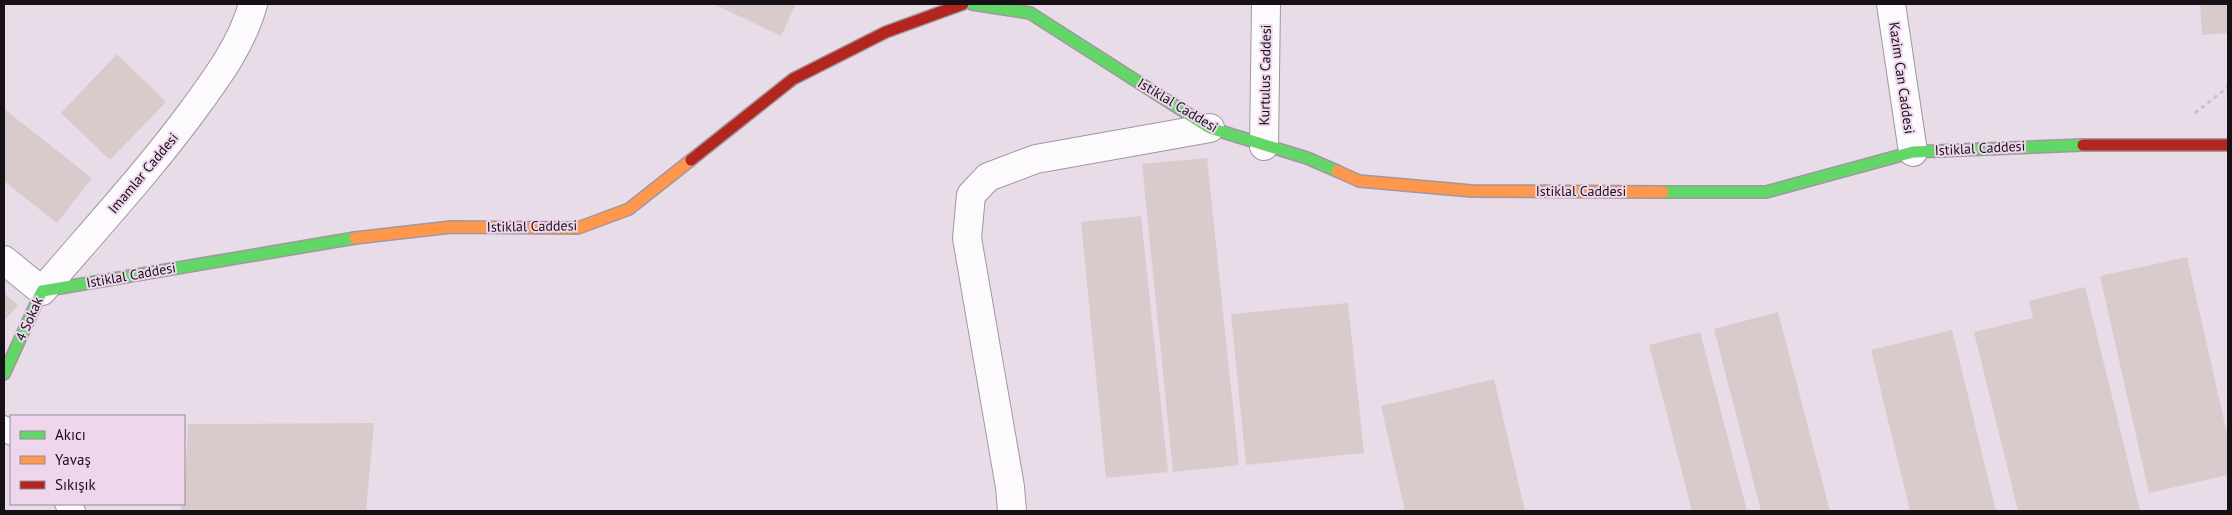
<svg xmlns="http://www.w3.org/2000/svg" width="2232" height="515" viewBox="0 0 2232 515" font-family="'PT Sans',sans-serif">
  <rect width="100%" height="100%" fill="#e8dce8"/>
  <g fill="#d9cacb">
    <path d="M714 4H796L781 36Z"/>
    <path d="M2200 4H2228V33L2202 35Z"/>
    <path d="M117 54 166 102 110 160 61 113Z"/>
    <path d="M4 109 92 178 57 223 4 181Z"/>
    <path d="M1207 158 1239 465 1173 472 1142 164Z"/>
    <path d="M1141 216 1168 472 1106 478 1081 222Z"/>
    <path d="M2187 257 2228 438V475L2149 493 2100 276Z"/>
    <path d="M2085 287 2140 510 2018 511 1974 332 2033 318 2029 301Z"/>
    <path d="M4 293 18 305 4 321Z"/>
    <path d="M1348 303 1364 453 1246 465 1231 314Z"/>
    <path d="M1778 312 1830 511H1761L1714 329Z"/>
    <path d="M1952 330 1996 511H1910L1871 350Z"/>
    <path d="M1700 332 1747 511H1692L1649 345Z"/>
    <path d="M1494 379 1525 511H1405L1381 406Z"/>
    <path d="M374 423 366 511H181L182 504H184L188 424Z"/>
  </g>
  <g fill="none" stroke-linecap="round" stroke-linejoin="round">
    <g stroke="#a097a0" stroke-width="20">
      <g id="lane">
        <path d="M4 425 11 436"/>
        <path d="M64 504 76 511"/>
      </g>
    </g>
    <g stroke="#a097a0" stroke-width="30">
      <g id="street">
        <path d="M1891 4 1913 152"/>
        <path d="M1264 146 1266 4"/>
        <path d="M4 260 42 291C93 231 147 173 194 109 218 76 242 44 253 4"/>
        <path d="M1012 511 1010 487 967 238 971 195 988 177 1036 159 1210 128"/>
      </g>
    </g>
    <g stroke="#a097a0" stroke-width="14">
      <g id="fast">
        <path d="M972 4 1030 13 1210 128 1307 158 1337 171"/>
        <path d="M1663 192H1766L1913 152 2083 145"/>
        <path d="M4 374 42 291 355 238"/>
      </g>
    </g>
    <g stroke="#a097a0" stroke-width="14">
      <g id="slow">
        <path d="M1337 171 1359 181 1472 191 1663 192"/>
        <path d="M355 238 451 227 578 228 629 209 691 160"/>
      </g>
    </g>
    <g stroke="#a097a0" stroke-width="14">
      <g id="jam">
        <path d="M2083 145H2228"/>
        <path d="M691 160 793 79 886 32 963 4"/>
      </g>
    </g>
    <path stroke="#c6c2c6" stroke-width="3" stroke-dasharray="4 4" stroke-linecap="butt" d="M2195 113 2228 87"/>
    <use href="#lane" stroke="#fcfafc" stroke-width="18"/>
    <use href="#street" stroke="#fcfafc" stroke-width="28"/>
    <use href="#fast" stroke="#63d668" stroke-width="11"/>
    <use href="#slow" stroke="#ff974d" stroke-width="11"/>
    <use href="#jam" stroke="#b3261e" stroke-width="11"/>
  </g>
  <g text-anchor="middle" stroke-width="4" stroke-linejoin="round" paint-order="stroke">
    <g font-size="14" fill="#181017" stroke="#eed6ed">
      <text transform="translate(1265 75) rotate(-89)" y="5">Kurtulus Caddesi</text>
      <text transform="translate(1902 78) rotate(82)" y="5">Kazim Can Caddesi</text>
      <text transform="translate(1178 105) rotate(31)" y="5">Istiklal Caddesi</text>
      <text transform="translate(1980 148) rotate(-3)" y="5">Istiklal Caddesi</text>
      <text transform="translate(143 173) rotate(-50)" y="5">Imamlar Caddesi</text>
      <text x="1581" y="196">Istiklal Caddesi</text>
      <text transform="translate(532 226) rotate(-1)" y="5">Istiklal Caddesi</text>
      <text transform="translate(131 275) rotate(-10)" y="5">Istiklal Caddesi</text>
      <text transform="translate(29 319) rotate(-66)" y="5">4 Sokak</text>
    </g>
  </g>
  <rect width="2232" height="515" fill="none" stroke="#181017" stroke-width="10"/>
  <rect x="10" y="415" width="175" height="90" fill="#eed6ed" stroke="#988797"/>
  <rect x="20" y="431" width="25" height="8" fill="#63d668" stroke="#988797"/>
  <text x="55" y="440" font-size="15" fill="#181017">Akıcı</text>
  <rect x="20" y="456" width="25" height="8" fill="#ff974d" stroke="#988797"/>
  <text x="55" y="465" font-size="15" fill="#181017">Yavaş</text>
  <rect x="20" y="481" width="25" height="8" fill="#b3261e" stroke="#988797"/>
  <text x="55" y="490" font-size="15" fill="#181017">Sıkışık</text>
</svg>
